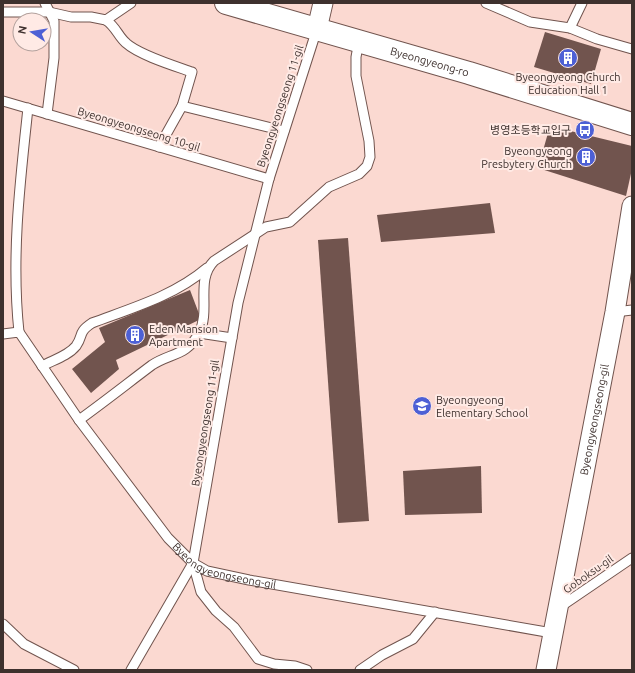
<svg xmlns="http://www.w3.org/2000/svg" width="635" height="673" viewBox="0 0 635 673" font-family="Ubuntu,'Noto Sans KR',sans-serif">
  <rect width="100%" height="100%" fill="#fbd9d1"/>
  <g fill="#71544e">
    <path d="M545 32 601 49 591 84 534 67Z"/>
    <path d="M550 126 632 146V169L626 196 538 168Z"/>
    <path d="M490 203 495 233 381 242 377 215Z"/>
    <path d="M348 238 369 521 338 523 318 240Z"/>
    <path d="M190 290 201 319 116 360 119 369 91 393 72 369 105 342 99 328Z"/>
    <path d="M481 466 482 513 405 515 403 471Z"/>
  </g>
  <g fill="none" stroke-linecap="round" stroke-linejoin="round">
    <g stroke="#71544e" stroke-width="11">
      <g id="service">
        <path d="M45 3 54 21V58L47 114"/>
        <path d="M486 3 530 22 570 28 597 39 632 49"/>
        <path d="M3 12H49L71 17H91L106 20 131 3"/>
        <path d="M106 20C116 27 118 36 126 43 139 55 175 66 192 72L182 106 159 147"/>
        <path d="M570 28 582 3"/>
        <path d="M3 101 269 179"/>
        <path d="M182 106 284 131"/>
        <path d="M615 312 632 310"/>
        <path d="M19 332C11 257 20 182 28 108"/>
        <path d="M199 333 232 338"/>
        <path id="s1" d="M3 334 19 332 79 420 168 538 193 563 207 571 249 580 552 633"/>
        <path d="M42 366C53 360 68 356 76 346 84 335 77 333 92 323 132 308 174 296 207 268"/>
        <path d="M79 420C104 402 128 383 152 365 170 353 187 356 199 333 211 310 195 280 214 261L266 227 290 222 329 187 359 174 367 166 370 157 369 141 356 76V57L359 41"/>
        <path d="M193 563 201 592 216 611 234 627 258 659 274 664 295 666 307 670"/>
        <path d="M560 607 632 558"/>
        <path d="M3 624 24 644 74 670"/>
        <path d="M131 670 193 563 238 303 269 179 317 29"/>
        <path d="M360 670 382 655 413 639 435 612"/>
      </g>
    </g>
    <g stroke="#71544e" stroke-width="21">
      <g id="minor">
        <path d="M317 29 323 3"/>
        <path id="s2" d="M546 670 615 312 632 206"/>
      </g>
    </g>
    <g stroke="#71544e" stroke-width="24">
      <g id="tertiary">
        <path id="s3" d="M226 3 469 73 632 124"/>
      </g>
    </g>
    <use href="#service" stroke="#fff" stroke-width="9"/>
    <use href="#minor" stroke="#fff" stroke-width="19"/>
    <use href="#tertiary" stroke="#fff" stroke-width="22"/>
  </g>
  <defs>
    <g id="building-disc" transform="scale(1)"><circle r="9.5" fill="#4d60d5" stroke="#ffeae5"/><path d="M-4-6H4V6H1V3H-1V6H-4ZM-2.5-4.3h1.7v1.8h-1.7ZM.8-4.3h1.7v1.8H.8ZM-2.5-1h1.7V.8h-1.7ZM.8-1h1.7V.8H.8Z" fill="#fff"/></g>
    <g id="bus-disc" transform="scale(1)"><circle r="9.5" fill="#4d60d5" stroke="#ffeae5"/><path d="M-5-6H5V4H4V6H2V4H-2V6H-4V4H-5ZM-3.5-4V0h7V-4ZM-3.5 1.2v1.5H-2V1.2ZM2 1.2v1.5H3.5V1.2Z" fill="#fff"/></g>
    <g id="school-disc" transform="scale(1)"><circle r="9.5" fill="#4d60d5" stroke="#ffeae5"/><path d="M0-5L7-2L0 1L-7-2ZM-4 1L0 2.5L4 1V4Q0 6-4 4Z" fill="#fff"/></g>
  </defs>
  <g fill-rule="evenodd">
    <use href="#building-disc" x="568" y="58"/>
    <use href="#bus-disc" x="585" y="130"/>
    <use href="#building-disc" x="586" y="157"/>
    <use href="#building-disc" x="135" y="335"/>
    <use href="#school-disc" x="422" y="406"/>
  </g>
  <g text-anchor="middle" stroke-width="4" stroke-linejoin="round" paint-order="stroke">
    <g font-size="11" fill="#3e312e" stroke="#ffeae5">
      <text dy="4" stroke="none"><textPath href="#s3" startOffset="212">Byeongyeong-ro</textPath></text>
      <text transform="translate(280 106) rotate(-72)" y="4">Byeongyeongseong 11-gil</text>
      <text transform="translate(139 129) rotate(17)" y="4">Byeongyeongseong 10-gil</text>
      <text dy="4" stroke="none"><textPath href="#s2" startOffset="255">Byeongyeongseong-gil</textPath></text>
      <text transform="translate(205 423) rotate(-81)" y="4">Byeongyeongseong 11-gil</text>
      <text dy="4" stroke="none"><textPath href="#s1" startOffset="336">Byeongyeongseong-gil</textPath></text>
      <text transform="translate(588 574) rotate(-35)" y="4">Goboksu-gil</text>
    </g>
    <g font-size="11" fill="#3e312e" stroke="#ffeae5" text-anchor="end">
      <text x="568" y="81" text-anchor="middle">Byeongyeong Church<tspan x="568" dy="13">Education Hall 1</tspan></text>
      <text x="571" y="134">병영초등학교입구</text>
      <text x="572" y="155">Byeongyeong<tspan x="572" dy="13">Presbytery Church</tspan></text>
      <text x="149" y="333" text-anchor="start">Eden Mansion<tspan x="149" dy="13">Apartment</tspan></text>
      <text x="436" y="404" text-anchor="start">Byeongyeong<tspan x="436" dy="13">Elementary School</tspan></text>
    </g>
  </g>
  <rect width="635" height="673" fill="none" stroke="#3e312e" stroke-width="8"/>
  <g transform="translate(32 32) rotate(282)"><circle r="19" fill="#ffeae5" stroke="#b2a09c"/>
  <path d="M0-3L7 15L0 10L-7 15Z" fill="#4d60d5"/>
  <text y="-6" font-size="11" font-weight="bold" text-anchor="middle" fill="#3e312e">N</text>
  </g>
</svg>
